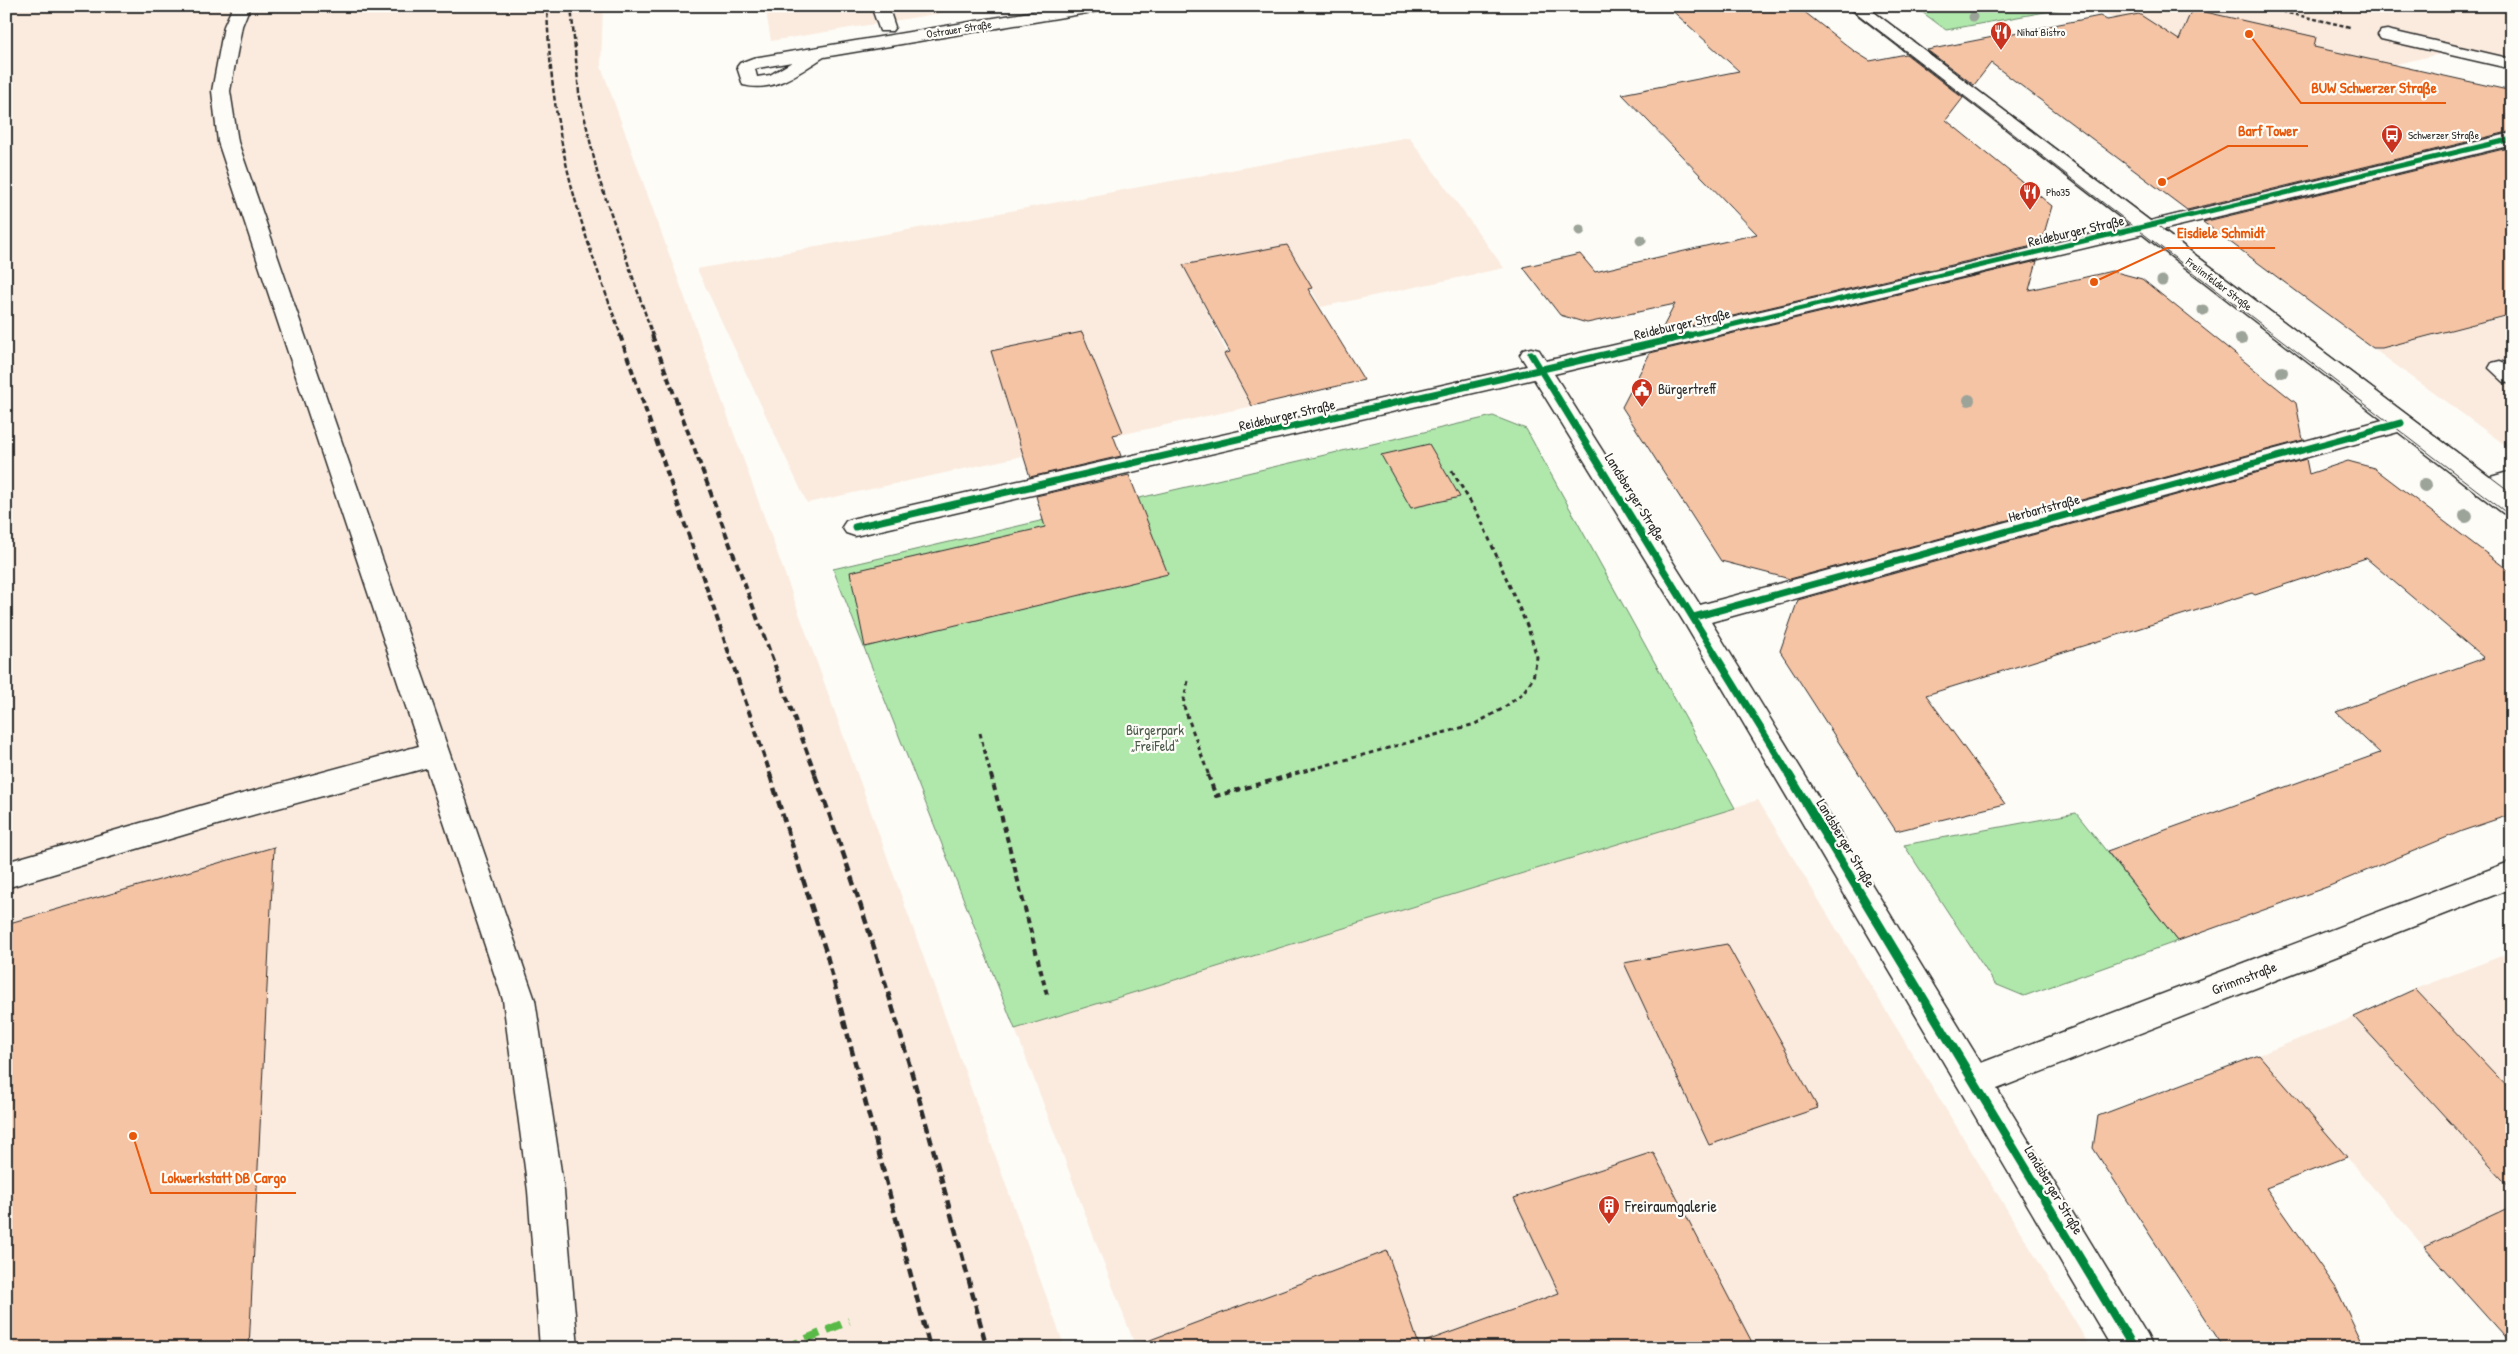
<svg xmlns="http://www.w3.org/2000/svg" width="2518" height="1354" viewBox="0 0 2518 1354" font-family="'Patrick Hand',sans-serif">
  <rect width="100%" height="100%" fill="#fdfcf7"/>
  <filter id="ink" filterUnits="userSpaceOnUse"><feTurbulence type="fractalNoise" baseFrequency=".02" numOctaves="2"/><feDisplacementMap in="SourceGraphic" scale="10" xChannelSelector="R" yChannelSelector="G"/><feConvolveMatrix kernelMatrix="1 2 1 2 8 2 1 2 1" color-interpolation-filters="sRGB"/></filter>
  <g filter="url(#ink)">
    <g fill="#fbebde">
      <path d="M6 6H603L601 66 1065 1348H6Z"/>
      <path d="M765 6H984L771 41Z"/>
      <path d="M2094 6H2512V66L2449 52 2366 71 2232 97Z"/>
      <path d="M1409 137 1504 268 1321 307 1286 245 1184 265 1253 406 807 503 697 269Z"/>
      <path d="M2512 285V450L2375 350 2508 316 2477 294Z"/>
      <path d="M1758 800 2091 1348H1136L1015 1029Z"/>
      <path d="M2512 952V1092L2415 989Z"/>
      <path d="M2354 1017 2512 1190V1206L2424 1247 2259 1055Z"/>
    </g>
    <g fill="#b0e8ac" stroke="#6e8a6c">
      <path d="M1914 6H2078L1946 30Z"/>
      <path d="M1493 416 1526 429 1735 808 1015 1029 833 569Z"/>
      <path d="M2076 813 2178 941 2024 996 1995 984 1904 845Z"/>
    </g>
    <g fill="#f5c4a5" stroke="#2b2b2b">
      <path d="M1667 6H1797L1854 51 1870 61 1906 54 1963 98 1946 120 2052 206 2041 244 1660 333 1675 304 1587 323 1560 315 1523 267 1580 254 1595 272 1757 234 1622 94 1739 71Z"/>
      <path d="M2192 9 2316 37 2314 47 2512 91V131L2187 210 1991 63 1974 85 1927 50 2100 16 2107 20 2139 14 2179 40Z"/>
      <path d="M2512 147V314L2382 348H2373L2203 222Z"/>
      <path d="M1287 245 1312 288 1308 289 1364 380 1252 406 1224 354 1230 352 1183 265Z"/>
      <path d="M2037 261 2029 290 2112 271 2142 279 2296 403 2303 440 1790 579 1721 561 1622 407 1650 353Z"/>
      <path d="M1082 332 1123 432 1113 435 1121 456 1030 477 991 351Z"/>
      <path d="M1429 444 1460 497 1411 508 1381 455Z"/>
      <path d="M2306 459 2309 474 2348 461 2374 468 2512 573V814L2462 831 2327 887 2178 941 2107 851 2380 753 2336 712 2484 658 2366 558 2255 595 2252 593 1926 695 2005 804 1896 831 1780 651 1798 600Z"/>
      <path d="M1129 475 1168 574 865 647 850 572 1045 527 1036 496Z"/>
      <path d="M274 847 249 1348H6V924Z"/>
      <path d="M1727 944 1818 1108 1709 1145 1624 963Z"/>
      <path d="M2415 989 2512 1092V1190L2354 1017Z"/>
      <path d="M2259 1055 2347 1157 2266 1188 2336 1288 2365 1348H2224L2093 1148 2098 1116Z"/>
      <path d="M1653 1152 1755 1348H1425L1424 1342 1559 1293 1514 1198Z"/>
      <path d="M2512 1206V1345L2424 1247Z"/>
      <path d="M1387 1251 1420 1348H1143L1142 1343Z"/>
    </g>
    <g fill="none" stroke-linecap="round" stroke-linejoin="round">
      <g stroke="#2b2b2b" stroke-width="3">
        <g id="lane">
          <path d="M233 6H250L242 26 230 91 238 142 535 1000 564 1191 578 1348H540L528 1191 503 1000 426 768 227 822 6 888V862L227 798 419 746 218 142 212 91 224 26Z"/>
          <path d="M871 6H888L895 27 892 31H880Z"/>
          <path d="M2500 361 2512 366V384L2504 382 2489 368 2492 363Z"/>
          <path d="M2512 471V488L2485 495 2476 493 2473 487 2476 481Z"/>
        </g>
      </g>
      <g stroke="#2b2b2b" stroke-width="3">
        <g id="street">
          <path d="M1066 6H1107L1099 11 824 57C798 73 775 93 743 85L737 67 740 63 753 58ZM792 62 770 75 757 77 755 69 758 68Z"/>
          <path d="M2387 30 2512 59V69L2381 39 2378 35 2381 31Z"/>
          <path d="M2145 222 2152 224 2155 228 2152 232 1554 374 1700 605 2401 415 2409 417 2413 423 2409 429 1711 622 1981 1063 2512 861V888L1997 1089 2147 1335 2153 1348H2112L1685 624 1534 379 855 536 846 533 842 527 846 521 855 518 1527 366 1520 355 1523 350 1531 348 1539 350 1546 361Z"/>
        </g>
      </g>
      <g stroke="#2b2b2b" stroke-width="3">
        <path id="secondary" d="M1847 6H1866L2150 221 2512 133V145L2162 230 2512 494V516L2503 513Z"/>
      </g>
      <path stroke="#2b2b2b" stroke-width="2.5" stroke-dasharray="4 2.5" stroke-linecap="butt" d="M2257 6 2350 27"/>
      <g stroke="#2b2b2b" stroke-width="3" stroke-dasharray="4.5 4" stroke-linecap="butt">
        <path d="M1188 681 1183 704 1209 776"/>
        <path d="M980 733 991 776"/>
        <path d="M1287 776 1475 724 1502 709 1523 693 1533 678 1537 657 1528 628 1480 518 1451 469"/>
      </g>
      <g stroke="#2b2b2b" stroke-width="4" stroke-dasharray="6 4.5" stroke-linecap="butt">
        <path d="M991 775 1047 995"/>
        <path d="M1208 775 1216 796 1292 775"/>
      </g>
      <use href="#lane" fill="#fdfcf7" fill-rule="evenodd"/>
      <use href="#street" fill="#fdfcf7" fill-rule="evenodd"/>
      <use href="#secondary" fill="#fdfcf7" fill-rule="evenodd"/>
      <g stroke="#2b2b2b" stroke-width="1">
        <path d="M1847 6 2512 517"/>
        <path d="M1867 6 2512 493"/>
      </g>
      <g stroke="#2b2b2b" stroke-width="2.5" stroke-dasharray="5 2.5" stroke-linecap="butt">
        <path d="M547 6C549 74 558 140 577 206 589 250 606 293 621 336"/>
        <path d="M571 6 579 93 598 176 653 336"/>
      </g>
      <g stroke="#2b2b2b" stroke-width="4" stroke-dasharray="7 4" stroke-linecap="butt">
        <path d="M620 335 771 776"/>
        <path d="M652 335 816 776"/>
      </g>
      <g stroke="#2b2b2b" stroke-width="4.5" stroke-dasharray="9 4.5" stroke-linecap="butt">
        <path d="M770 775 826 952 930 1348"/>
        <path d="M815 775C885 962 935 1155 987 1348"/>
      </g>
      <path stroke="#58b947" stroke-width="8" stroke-dasharray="15 8" stroke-linecap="butt" d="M785 1348 849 1321"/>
      <g stroke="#fdfcf7" stroke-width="8">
        <path id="cycleway-far2" d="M1685 336 2512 139"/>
      </g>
      <g stroke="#fdfcf7" stroke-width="10">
        <g id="cycleway-far1">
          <path d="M1531 354 1790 776"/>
          <path d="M855 527 1690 335"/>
          <path d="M1694 617 2401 423"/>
        </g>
      </g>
      <g stroke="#fdfcf7" stroke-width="12">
        <path id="cycleway" d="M1789 775 2134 1348"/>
      </g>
      <use href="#cycleway-far2" stroke="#00873e" stroke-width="5"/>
      <use href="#cycleway-far1" stroke="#00873e" stroke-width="7"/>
      <use href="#cycleway" stroke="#00873e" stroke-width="9"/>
    </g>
    <g fill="#9ca398">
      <circle cx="1973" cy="17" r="4.5"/>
      <circle cx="1580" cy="230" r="5.5"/>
      <circle cx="1641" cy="240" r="5.5"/>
      <circle cx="2162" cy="281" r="5.5"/>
      <circle cx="2203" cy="310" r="5.5"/>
      <circle cx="2241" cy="339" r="6"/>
      <circle cx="2282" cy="372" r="6"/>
      <circle cx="1969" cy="400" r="6"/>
      <circle cx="2425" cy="485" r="7"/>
      <circle cx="2466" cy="516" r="7"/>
    </g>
  </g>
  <defs>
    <g id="restaurant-pin" transform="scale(1.125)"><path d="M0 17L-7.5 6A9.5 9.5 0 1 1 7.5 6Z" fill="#c8321e" stroke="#fdfcf7"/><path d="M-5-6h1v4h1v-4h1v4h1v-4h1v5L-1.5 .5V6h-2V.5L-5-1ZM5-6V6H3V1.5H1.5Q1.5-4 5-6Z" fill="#fff"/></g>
    <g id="bus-pin" transform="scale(1.125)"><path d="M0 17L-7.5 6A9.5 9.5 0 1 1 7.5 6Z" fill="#c8321e" stroke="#fdfcf7"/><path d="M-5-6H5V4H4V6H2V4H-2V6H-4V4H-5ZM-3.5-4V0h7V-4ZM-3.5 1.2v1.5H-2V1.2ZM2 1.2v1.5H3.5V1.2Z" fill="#fff"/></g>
    <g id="civic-pin" transform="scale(1.125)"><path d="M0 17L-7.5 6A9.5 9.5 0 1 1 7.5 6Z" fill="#c8321e" stroke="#fdfcf7"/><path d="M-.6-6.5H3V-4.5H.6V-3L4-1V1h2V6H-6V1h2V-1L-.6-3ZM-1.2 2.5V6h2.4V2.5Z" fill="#fff"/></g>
    <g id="building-pin" transform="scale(1.125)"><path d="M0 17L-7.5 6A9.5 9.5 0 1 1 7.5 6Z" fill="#c8321e" stroke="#fdfcf7"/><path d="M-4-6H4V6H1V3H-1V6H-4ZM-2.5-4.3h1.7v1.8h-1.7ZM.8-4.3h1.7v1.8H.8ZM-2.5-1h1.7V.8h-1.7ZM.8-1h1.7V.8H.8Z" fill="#fff"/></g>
  </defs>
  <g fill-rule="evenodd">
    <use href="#restaurant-pin" x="2001" y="32"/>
    <use href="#bus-pin" x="2392" y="135"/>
    <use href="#restaurant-pin" x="2030" y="192"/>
    <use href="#civic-pin" x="1642" y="389"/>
    <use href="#building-pin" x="1609" y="1206"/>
  </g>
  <g text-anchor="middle" stroke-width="4.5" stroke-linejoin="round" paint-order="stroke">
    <g font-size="11" fill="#2b2b2b" stroke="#fdfcf7">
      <text transform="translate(959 29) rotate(-9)" y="4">Ostrauer Straße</text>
      <text transform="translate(2219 284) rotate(37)" y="4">Freiimfelder Straße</text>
    </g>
    <g font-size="11" fill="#2b2b2b" stroke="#fdfcf7" text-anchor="start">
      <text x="2017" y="36">Nihat Bistro</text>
      <text x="2408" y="139">Schwerzer Straße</text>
      <text x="2046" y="196">Pho35</text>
    </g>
    <g font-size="14" fill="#2b2b2b" stroke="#fdfcf7">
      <text transform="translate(2076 231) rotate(-13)" y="5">Reideburger Straße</text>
      <text transform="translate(1682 324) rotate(-13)" y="5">Reideburger Straße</text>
      <text transform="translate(1287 415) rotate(-13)" y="5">Reideburger Straße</text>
      <text transform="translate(1635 497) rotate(58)" y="5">Landsberger Straße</text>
      <text transform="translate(2044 508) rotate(-15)" y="5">Herbartstraße</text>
      <text transform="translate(1846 843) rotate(59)" y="5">Landsberger Straße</text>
      <text transform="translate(2244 978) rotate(-21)" y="5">Grimmstraße</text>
      <text transform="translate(2054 1190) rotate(59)" y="5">Landsberger Straße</text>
    </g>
    <g font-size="14" fill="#2b2b2b" stroke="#fdfcf7" text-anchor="start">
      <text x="1658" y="394">Bürgertreff</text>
    </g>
    <g font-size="14" fill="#4c5a4b" stroke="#fdfcf7">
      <text x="1155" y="735">Bürgerpark<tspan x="1155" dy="16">„FreiFeld“</tspan></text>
    </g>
    <g font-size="16" fill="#2b2b2b" stroke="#fdfcf7" text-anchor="start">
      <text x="1625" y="1212">Freiraumgalerie</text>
    </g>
  </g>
  <path fill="none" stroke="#e8590c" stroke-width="2" d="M2249 34L2301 103H2446M2162 182L2228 146H2308M2094 282L2167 248H2275M133 1136L151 1193H296"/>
  <g fill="#e8590c" stroke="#fdfcf7" stroke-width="2">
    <circle cx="2249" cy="34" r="5"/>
    <circle cx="2162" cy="182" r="5"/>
    <circle cx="2094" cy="282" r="5"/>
    <circle cx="133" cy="1136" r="5"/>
  </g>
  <g font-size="15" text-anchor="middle" font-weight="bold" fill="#e8590c" stroke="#fdfcf7" stroke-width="4.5" stroke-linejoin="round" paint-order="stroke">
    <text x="2374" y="93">BUW Schwerzer Straße</text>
    <text x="2268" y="136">Barf Tower</text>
    <text x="2221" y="238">Eisdiele Schmidt</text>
    <text x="224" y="1183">Lokwerkstatt DB Cargo</text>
  </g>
  <rect width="2518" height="1354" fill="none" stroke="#fdfcf7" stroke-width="25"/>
  <rect x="12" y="12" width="2493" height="1329" fill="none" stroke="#2b2b2b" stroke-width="2" filter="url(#ink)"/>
</svg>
